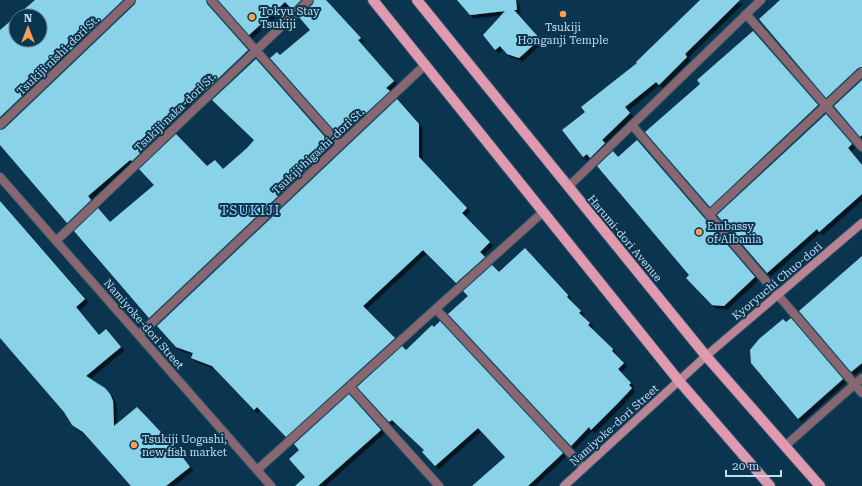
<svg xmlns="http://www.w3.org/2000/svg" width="862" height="486" viewBox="0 0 862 486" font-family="'Roboto Serif',serif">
  <defs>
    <filter id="shadow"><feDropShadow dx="3.5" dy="3.5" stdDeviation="0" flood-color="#0009"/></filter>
  </defs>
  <rect width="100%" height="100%" fill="#0b354e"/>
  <g fill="#89d2e8" fill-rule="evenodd" filter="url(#shadow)">
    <path d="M35 0H123L0 117V30ZM16 16H40V40H16Z"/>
    <path d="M136 0H206L207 4 248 50 204 92 200 88 165 118 168 126 132 161 130 160 88 196 91 200 67 223 0 145V130L4 129 135 4Z"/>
    <path d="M218 0H301L292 9 285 2 249 35Z"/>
    <path d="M314 0H326L361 38 358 40 394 81 386 88 390 91 340 137 270 58 277 52 280 55 310 30 299 17 313 4Z"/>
    <path d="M457 0H516L517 10H514L540 39 519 58 507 54 500 46 495 50 483 35 505 11 470 15Z"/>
    <path d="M700 0H740L685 54 687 57 659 85 656 82 625 107 630 113 602 140 605 143 590 158 587 154 583 157 562 130 585 112 581 107 637 63 636 62Z"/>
    <path d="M780 0H862V67L858 68 826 98 759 19Z"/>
    <path d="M753 31 818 105 710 207 645 132 700 84 697 80Z"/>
    <path d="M256 59 332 145 149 318 74 231 98 208 110 222 154 185 139 169 176 134 207 166 215 160 223 169 247 148 254 140 212 100Z"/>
    <path d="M862 80V135L860 137 834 106Z"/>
    <path d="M397 99 419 124V157L467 208 462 213 490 242 480 252 485 257 456 283 423 250 363 306 395 338 286 437 257 407 254 410 212 366 191 358 193 353 176 347 157 326Z"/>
    <path d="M826 114 852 144 848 148 862 165V194L819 232 817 229 767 273 717 215Z"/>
    <path d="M637 140 755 277 724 306 712 305 686 278 689 275 597 166 613 151 618 157Z"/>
    <path d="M0 201 85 299 76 307 99 335 106 329 121 347 86 376 105 388 110 394 113 401 114 426 137 407 175 447 190 467 166 486H131L83 432 72 425 64 412 0 338Z"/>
    <path d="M525 248 568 295 567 297 581 311 579 313 590 323 588 325 613 349 612 351 624 363 618 369 631 383 629 385 632 388 618 403 591 430 589 427 571 446 448 314 468 296 463 291 492 265 499 272Z"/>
    <path d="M862 256V363L851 372 799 311Z"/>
    <path d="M791 318 843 379 798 419 751 363 750 350 759 339 783 319 786 322Z"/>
    <path d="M440 321 563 453 528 486H472L505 457 478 428 435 466 422 452 424 450 392 420 389 422 357 387 402 346 406 350 432 325 434 327Z"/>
    <path d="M349 394 381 430 318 486H295L305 477 289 459 299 450 294 444Z"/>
  </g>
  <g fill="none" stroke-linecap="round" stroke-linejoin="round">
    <g stroke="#2c536b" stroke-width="10">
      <g id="street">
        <path d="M211 0 340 145"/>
        <path d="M746 14 862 147"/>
        <path d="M0 125 131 0"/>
        <path d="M632 125 862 393"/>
        <path d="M0 177 271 486"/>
        <path d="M568 187 761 0"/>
        <path d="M709 215 862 72"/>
        <path d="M56 241 309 0"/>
        <path d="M436 309 584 468"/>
        <path d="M139 335 425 65"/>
        <path d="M350 387 439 486"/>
        <path d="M785 446 862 378"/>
        <path d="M257 470 543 212"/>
      </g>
    </g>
    <g stroke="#2c536b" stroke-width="10">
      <path id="secondary" d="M564 486 706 356 862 223"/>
    </g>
    <g stroke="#2c536b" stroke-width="12">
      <g id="primary">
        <path d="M373 0 679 381 770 486"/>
        <path d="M417 0 706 356 820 486"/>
      </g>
    </g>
    <use href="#street" stroke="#896771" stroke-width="8"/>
    <use href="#secondary" stroke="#b98494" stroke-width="8"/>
    <use href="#primary" stroke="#df9aaf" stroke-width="10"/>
  </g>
  <g fill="#fa9f4e" stroke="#0b354e" stroke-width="1.5">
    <circle cx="563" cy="14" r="4"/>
    <circle cx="252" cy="17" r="4"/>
    <circle cx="699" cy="232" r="4"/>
    <circle cx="134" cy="445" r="4"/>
  </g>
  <g text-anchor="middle" stroke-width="4" stroke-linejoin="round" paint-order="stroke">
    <g font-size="11" fill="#c1dcef" stroke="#0b354e" text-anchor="start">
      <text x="260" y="15">Tokyu Stay<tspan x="260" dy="13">Tsukiji</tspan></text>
      <text x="563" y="31" text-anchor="middle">Tsukiji<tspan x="563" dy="13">Honganji Temple</tspan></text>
      <text x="707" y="230">Embassy<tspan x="707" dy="13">of Albania</tspan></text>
      <text x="142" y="443">Tsukiji Uogashi,<tspan x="142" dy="13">new fish market</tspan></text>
    </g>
    <g font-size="11" fill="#c1dcef" stroke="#0b354e">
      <text transform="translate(58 55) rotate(-44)" y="4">Tsukiji nishi-dori St.</text>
      <text transform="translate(175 112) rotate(-44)" y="4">Tsukiji naka-dori St.</text>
      <text transform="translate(318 151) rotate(-43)" y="4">Tsukiji higashi-dori St.</text>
      <text transform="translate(625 238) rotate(50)" y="4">Harumi-dori Avenue</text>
      <text transform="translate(777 281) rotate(-40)" y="4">Kyoryuchi Chuo-dori</text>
      <text transform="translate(144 324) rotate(49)" y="4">Namiyoke-dori Street</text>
      <text transform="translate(614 425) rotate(-42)" y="4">Namiyoke-dori Street</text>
    </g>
    <g font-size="13" letter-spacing="1" fill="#9ad1f8" stroke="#0b354e">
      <text x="250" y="215">TSUKIJI</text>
    </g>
  </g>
  <g transform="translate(28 28)"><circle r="19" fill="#0b354e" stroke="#54788e"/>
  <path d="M0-3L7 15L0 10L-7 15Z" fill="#fa9f4e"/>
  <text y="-6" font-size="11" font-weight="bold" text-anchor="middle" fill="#c1dcef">N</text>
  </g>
  <path d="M726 470v6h55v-6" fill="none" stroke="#c1dcef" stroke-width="2"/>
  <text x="732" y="470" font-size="12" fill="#c1dcef" stroke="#0b354e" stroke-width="3" paint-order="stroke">20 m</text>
</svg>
